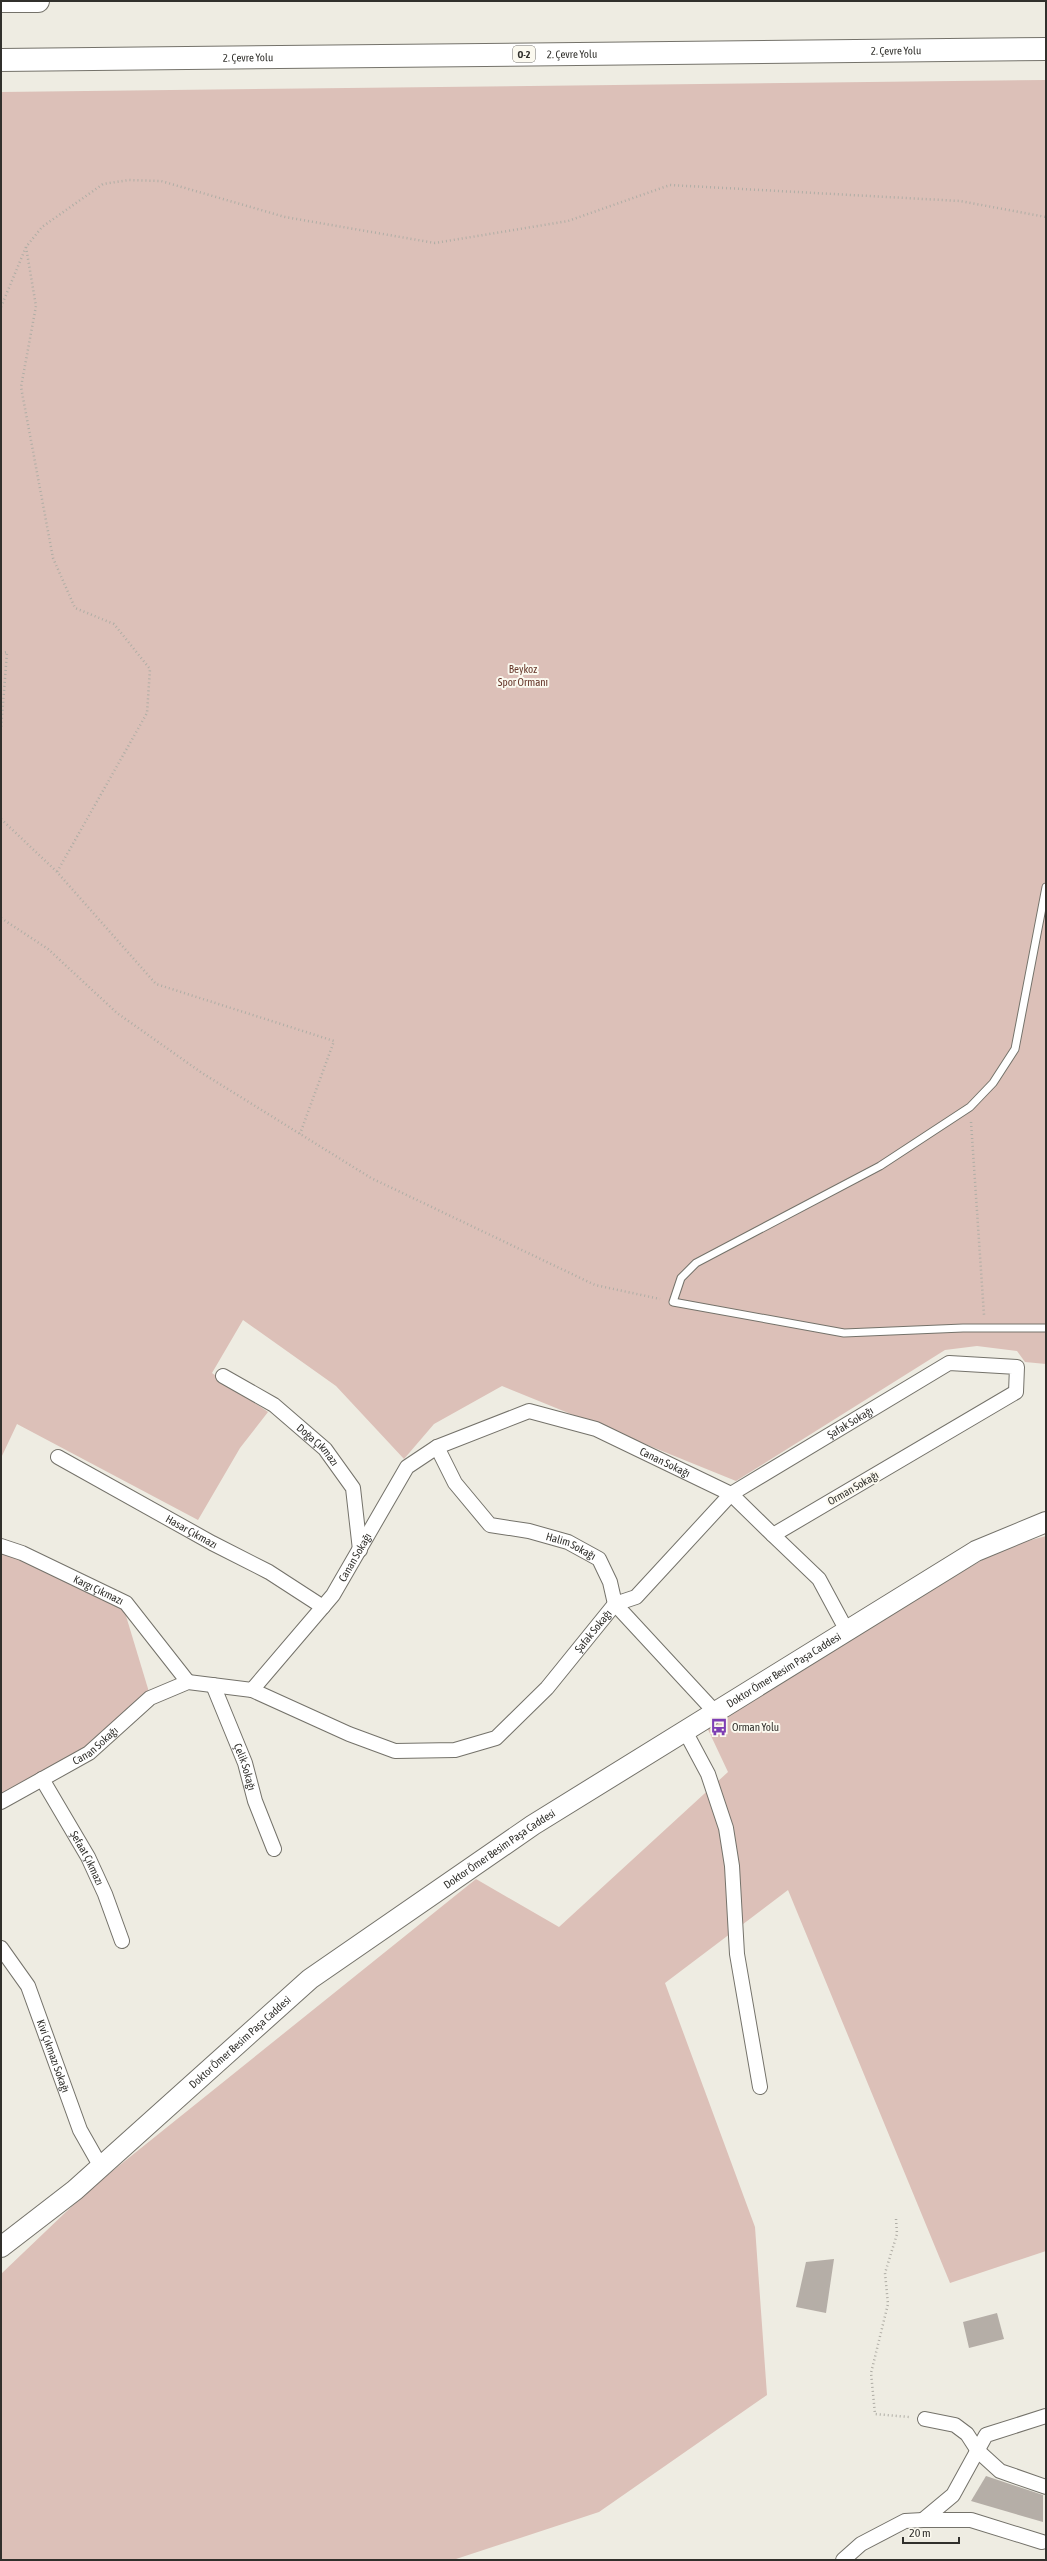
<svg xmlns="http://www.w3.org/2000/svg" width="1047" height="2561" viewBox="0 0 1047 2561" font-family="'Asap Condensed',sans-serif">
  <rect width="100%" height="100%" fill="#eeece2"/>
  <g fill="#dcc0b8">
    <path d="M1046 80V1364L1025 1362 1017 1351 977 1346 945 1350 736 1481 502 1386 434 1424 404 1459 336 1386 243 1320 212 1373 268 1412 240 1448 198 1520 17 1424 1 1458V92Z"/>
    <path d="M1046 1536V2251L950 2283 788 1890 665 1983 755 2227 767 2395 599 2512 453 2560H1V2274L90 2189 476 1879 559 1927 728 1772 704 1721 1003 1548Z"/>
    <path d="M1 1552 20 1558 123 1606 149 1692 87 1749 1 1796Z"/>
  </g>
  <g fill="#b5aea7">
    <path d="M834 2259 826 2313 796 2307 806 2262Z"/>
    <path d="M997 2313 1004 2339 969 2348 963 2322Z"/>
    <path d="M986 2476 1043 2495V2522L971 2501Z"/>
  </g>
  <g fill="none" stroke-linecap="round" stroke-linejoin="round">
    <g stroke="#74726a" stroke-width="9">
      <path id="lane" d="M1046 887 1015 1049 993 1083 970 1107 880 1166 696 1263 681 1278 673 1302 844 1333 963 1328H1046"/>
    </g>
    <g stroke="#74726a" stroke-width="16">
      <g id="street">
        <path id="s1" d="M223 1376 274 1405 325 1449 353 1488 360 1550"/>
        <path id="s2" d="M437 1447 455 1483 490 1525 529 1531 568 1542 599 1559 610 1582 615 1604 715 1712"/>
        <path id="s3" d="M58 1457 212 1543 269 1572 323 1607"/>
        <path id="s4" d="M1 1546 22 1553 126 1603 188 1682"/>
        <path id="s5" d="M213 1685 245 1763 255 1801 274 1849"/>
        <path id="s6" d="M252 1690 349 1734 395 1751 455 1750 496 1738 547 1688 615 1604 636 1597 731 1494 949 1363 1017 1367 1016 1392 773 1535 819 1579 847 1631"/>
        <path d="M685 1731 708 1774 726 1828 732 1866 737 1954 760 2087"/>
        <path id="s7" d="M42 1779 88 1857 105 1894 122 1941"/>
        <path id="s8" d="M1 1802 89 1753 150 1698 188 1682 252 1690 333 1595 407 1467 437 1447 529 1411 596 1429 731 1494 773 1535"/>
        <path id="s9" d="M1 1948 28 1986 80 2130 101 2167"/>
        <path d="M925 2419 955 2425 967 2434 978 2451 1000 2471 1046 2487"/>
        <path d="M923 2520 953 2495 986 2435 1046 2416"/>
        <path d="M843 2560 861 2544 905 2521 923 2520H971L1042 2542"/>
      </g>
    </g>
    <g stroke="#74726a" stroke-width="22">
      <g id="secondary">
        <path id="s10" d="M1 2247 75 2190 310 1979 533 1825 976 1551 1046 1522"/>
      </g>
    </g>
    <g stroke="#74726a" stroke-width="24">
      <g id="highway">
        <path d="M1 1H38"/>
        <path id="s11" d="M1 60 1046 49"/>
      </g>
    </g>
    <g stroke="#afada5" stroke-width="2.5" stroke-dasharray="1 3" stroke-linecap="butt">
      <path d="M26 247 36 306 21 387 53 558 75 608 114 624 150 669 147 713 57 872"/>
      <path d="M1 307 26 247 42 227 103 184 129 180 161 181 285 217 435 243 568 221 670 185 960 201 1046 217"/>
      <path d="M1 653 7 652 1 730"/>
      <path d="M1 819 57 872 156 984 334 1041 300 1134"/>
      <path d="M1 918 48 949 117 1013 202 1073 371 1178 595 1285 660 1299"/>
      <path d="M971 1122 984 1315"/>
      <path d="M896 2219 897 2234 885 2273 888 2304 871 2373 875 2414 909 2417"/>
    </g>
    <use href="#lane" stroke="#fff" stroke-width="7"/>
    <use href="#street" stroke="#fff" stroke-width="14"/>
    <use href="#secondary" stroke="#fff" stroke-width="20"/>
    <use href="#highway" stroke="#fff" stroke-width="22"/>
  </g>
  <defs>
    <g id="bus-bare" transform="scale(1.38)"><path d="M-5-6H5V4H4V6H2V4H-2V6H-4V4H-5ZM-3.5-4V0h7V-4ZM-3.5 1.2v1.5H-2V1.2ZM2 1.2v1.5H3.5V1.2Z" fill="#7e3fb4" stroke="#fbf9ef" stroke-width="2.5" paint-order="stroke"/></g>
  </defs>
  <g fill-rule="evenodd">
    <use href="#bus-bare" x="719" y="1727"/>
  </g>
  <g text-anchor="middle" stroke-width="4" stroke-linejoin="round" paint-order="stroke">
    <rect fill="#fbf9ef" stroke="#6e6c66" stroke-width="1" x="513" y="46" width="22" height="16" rx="3"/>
    <g font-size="10" font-weight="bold" fill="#31302c">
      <text x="524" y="58">O-2</text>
    </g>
    <g font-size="11" fill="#31302c" stroke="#fbf9ef">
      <text dy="4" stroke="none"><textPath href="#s11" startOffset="895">2. Çevre Yolu</textPath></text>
      <text dy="4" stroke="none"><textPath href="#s11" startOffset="571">2. Çevre Yolu</textPath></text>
      <text dy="4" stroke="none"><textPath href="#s11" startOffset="247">2. Çevre Yolu</textPath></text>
      <text dy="4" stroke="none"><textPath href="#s6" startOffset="739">Şafak Sokağı</textPath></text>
      <text dy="4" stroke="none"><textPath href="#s1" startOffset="118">Doğa Çıkmazı</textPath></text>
      <text dy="4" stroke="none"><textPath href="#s8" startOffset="842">Canan Sokağı</textPath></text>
      <text transform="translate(853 1488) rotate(-30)" y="4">Orman Sokağı</text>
      <text dy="4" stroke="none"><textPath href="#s3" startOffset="153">Hasar Çıkmazı</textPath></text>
      <text dy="4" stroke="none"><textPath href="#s2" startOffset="179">Halim Sokağı</textPath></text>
      <text dy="4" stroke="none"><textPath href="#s8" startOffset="457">Canan Sokağı</textPath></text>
      <text dy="4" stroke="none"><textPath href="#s4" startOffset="107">Kargı Çıkmazı</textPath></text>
      <text dy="4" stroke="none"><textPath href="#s6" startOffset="403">Şafak Sokağı</textPath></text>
      <text dy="4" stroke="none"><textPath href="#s10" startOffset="975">Doktor Ömer Besim Paşa Caddesi</textPath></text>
      <text dy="4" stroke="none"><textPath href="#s8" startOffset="110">Canan Sokağı</textPath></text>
      <text dy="4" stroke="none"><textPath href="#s5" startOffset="88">Çelik Sokağı</textPath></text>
      <text dy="4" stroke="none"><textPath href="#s10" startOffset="639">Doktor Ömer Besim Paşa Caddesi</textPath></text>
      <text dy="4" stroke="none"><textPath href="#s7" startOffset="91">Şefaat Çıkmazı</textPath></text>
      <text dy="4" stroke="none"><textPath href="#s10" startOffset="315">Doktor Ömer Besim Paşa Caddesi</textPath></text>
      <text dy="4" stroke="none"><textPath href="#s9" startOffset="121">Kivi Çıkmazı Sokağı</textPath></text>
    </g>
    <g font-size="11" fill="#67382b" stroke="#fbf9ef">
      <text x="523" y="673">Beykoz<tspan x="523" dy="13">Spor Ormanı</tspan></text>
    </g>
    <g font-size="11" fill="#31302c" stroke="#fbf9ef" text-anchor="start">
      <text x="732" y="1731">Orman Yolu</text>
    </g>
  </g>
  <rect width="1047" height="2561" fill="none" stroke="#31302c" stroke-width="4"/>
  <path d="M903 2537v6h56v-6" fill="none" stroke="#31302c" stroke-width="2"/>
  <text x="909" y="2537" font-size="12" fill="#31302c" stroke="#fbf9ef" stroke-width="3" paint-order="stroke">20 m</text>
</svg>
